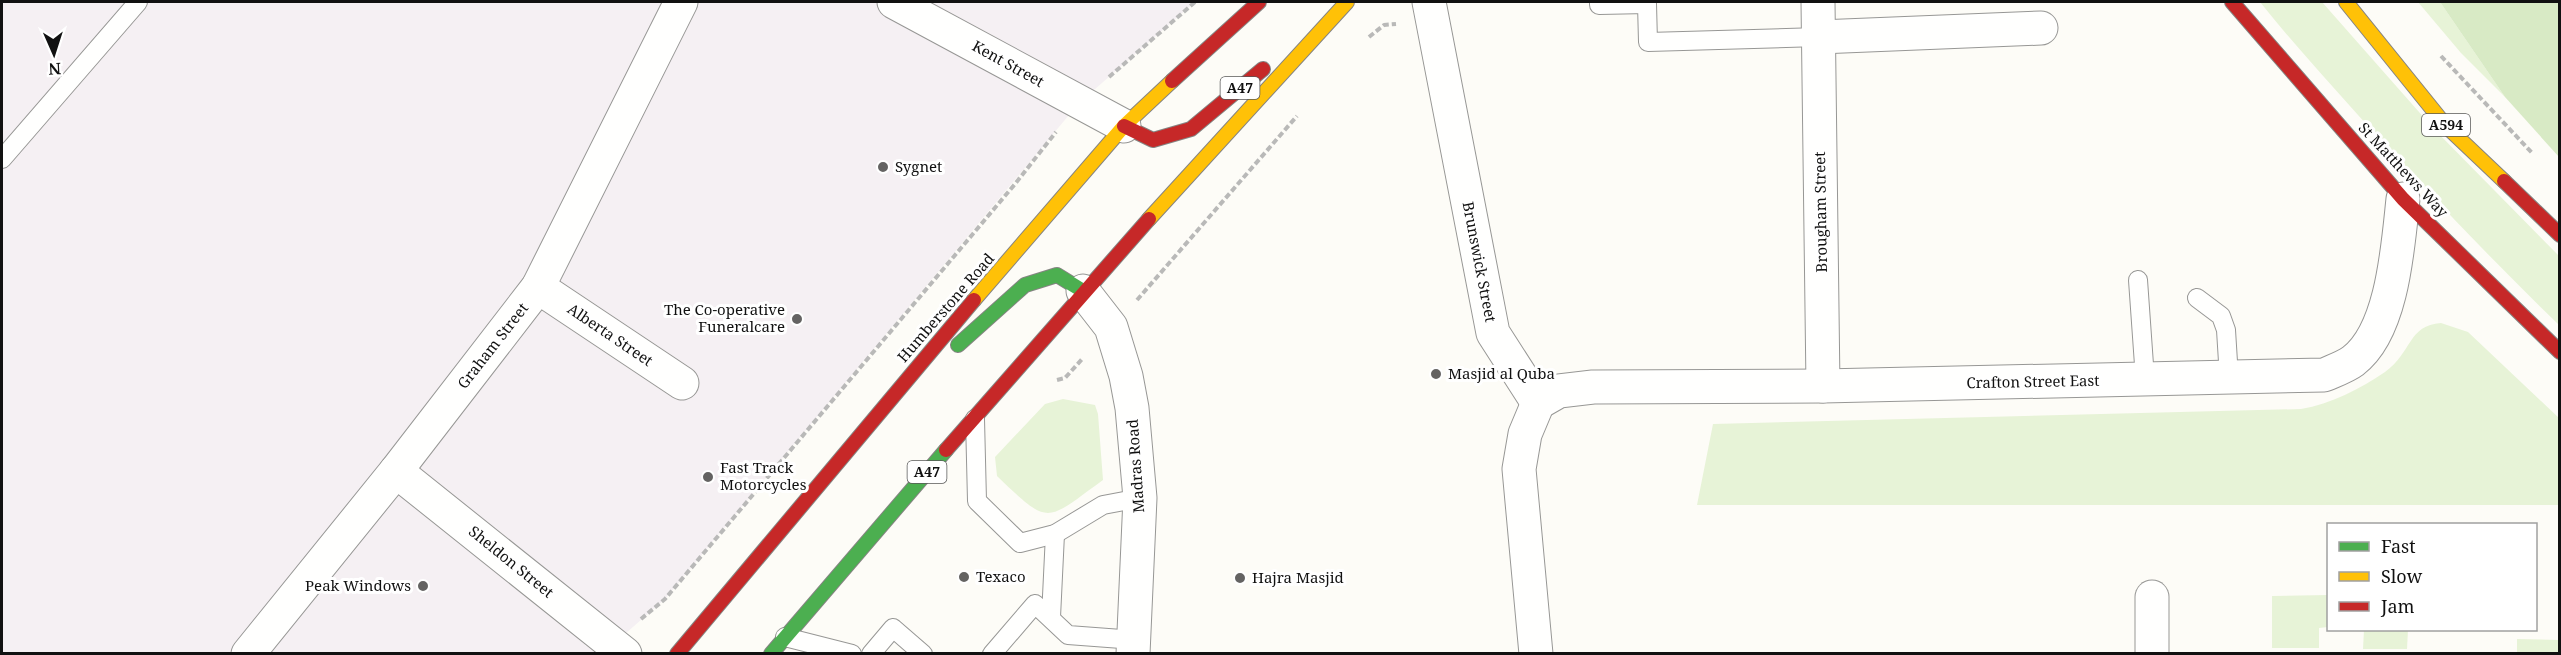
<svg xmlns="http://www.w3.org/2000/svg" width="2561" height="655" viewBox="0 0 2561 655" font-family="'Noto Serif',serif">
  <rect width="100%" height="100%" fill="#fdfcf7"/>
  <path fill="#f5f0f3" d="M2 2H1195L1079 103 665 599 602 654 2 653Z"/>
  <g fill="#e7f3d7">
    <path d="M2260 2H2322L2434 129 2559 256V325C2490 258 2423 188 2358 115 2325 78 2291 41 2260 2Z"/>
    <path d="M2418 2H2440L2505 97 2461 53Z"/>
    <path d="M2441 323 2468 332 2559 418V505H1697L1713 424 2301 409C2331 404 2360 389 2385 372 2412 353 2408 325 2441 323Z"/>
    <path d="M1063 399 1095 405 1098 414 1103 480C1045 522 1050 527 997 476L995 457 1045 404Z"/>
    <path d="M2328 595V627L2319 628V648H2272V596Z"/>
    <path d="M2364 630H2408L2407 649H2363Z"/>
    <path d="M2517 639 2559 640V653H2517Z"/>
  </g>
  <path fill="#d8eac5" d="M2440 2H2559V157L2505 97Z"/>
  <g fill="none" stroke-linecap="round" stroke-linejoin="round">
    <g stroke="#979795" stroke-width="20">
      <g id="lane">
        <path d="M1599 2V5L1647 4 1648 42 1819 37"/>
        <path d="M2 159 138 2"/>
        <path d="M2138 280 2145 379"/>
        <path d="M2197 298 2221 316 2226 330 2229 378"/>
        <path d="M975 419 977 501 1020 543 1055 534 1103 505 1140 498"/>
        <path d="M1051 617 1055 534"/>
        <path d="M785 637 852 654"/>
        <path d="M871 654 893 628 923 654"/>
        <path d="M992 654 1035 604 1068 635 1135 640"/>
      </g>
    </g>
    <g stroke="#979795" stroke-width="35">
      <g id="street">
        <path d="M894 2 1124 126"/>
        <path d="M1429 2 1493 333 1538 403"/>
        <path d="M1818 2 1823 386"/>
        <path d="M1819 37 2041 28"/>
        <path d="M538 287 682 383"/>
        <path d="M1083 291 1111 327 1126 376 1132 408 1140 498 1133 654"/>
        <path d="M1538 403 1559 391 1593 387 1823 386 2324 375C2333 371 2345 367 2353 361 2393 331 2398 245 2403 199"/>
        <path d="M396 471 625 654"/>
        <path d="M248 654 396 471 538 287 681 2"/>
        <path d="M1536 654 1519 469 1525 434 1538 403"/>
        <path d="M2152 654V597"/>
      </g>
    </g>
    <g stroke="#858482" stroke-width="16">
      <g id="fast">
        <path d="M958 345 1025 285 1057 275 1083 291"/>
        <path d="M771 654 946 450"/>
      </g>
    </g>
    <g stroke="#858482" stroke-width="16">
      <g id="slow">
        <path d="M2346 2 2446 126 2504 181"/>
        <path d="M1149 219 1347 2"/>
        <path d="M974 300 1124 126 1172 81"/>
      </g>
    </g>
    <g stroke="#858482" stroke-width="16">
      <g id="jam">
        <path d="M2232 2 2403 199 2560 352"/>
        <path d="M1172 81 1259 2"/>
        <path d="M1124 126 1153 140 1191 129 1263 69"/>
        <path d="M2504 181 2560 235"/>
        <path d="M946 450 1149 219"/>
        <path d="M677 654 974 300"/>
      </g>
    </g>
    <g stroke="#b9b9b8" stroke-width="4" stroke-dasharray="6 3" stroke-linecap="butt">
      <path d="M1369 37 1384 25 1396 24"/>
      <path d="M2441 56 2533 154"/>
      <path d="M1109 77 1195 2"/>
      <path d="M1137 300 1297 116"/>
      <path d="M1057 380 1065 378 1083 358"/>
      <path d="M641 619 665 599 1015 184 1056 132"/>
    </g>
    <use href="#lane" stroke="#fffffe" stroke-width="18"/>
    <use href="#street" stroke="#fffffe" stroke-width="33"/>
    <use href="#fast" stroke="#4caf50" stroke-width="14"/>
    <use href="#slow" stroke="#ffc107" stroke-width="14"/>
    <use href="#jam" stroke="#c62828" stroke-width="14"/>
  </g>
  <g fill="#646362" stroke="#fff" stroke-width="2">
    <circle cx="883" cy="167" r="6"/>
    <circle cx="797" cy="319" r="6"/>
    <circle cx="1436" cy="374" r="6"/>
    <circle cx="708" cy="477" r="6"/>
    <circle cx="964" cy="577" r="6"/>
    <circle cx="1240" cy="578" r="6"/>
    <circle cx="423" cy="586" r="6"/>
  </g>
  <g text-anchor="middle" stroke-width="6" stroke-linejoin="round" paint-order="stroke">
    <g fill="#fff" stroke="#585858" stroke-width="1.5">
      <rect x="1220.5" y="77" width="39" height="22" rx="4.5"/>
      <rect x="2422" y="114" width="48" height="22" rx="4.5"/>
      <rect x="907.5" y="461" width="39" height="22" rx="4.5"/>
    </g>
    <g font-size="14" font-weight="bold" fill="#111">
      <text x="1240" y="93">A47</text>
      <text x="2446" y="130">A594</text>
      <text x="927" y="477">A47</text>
    </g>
    <g font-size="15" fill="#111" stroke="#fff">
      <text transform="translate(1008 64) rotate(29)" y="5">Kent Street</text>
      <text transform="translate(2403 170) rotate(47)" y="5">St Matthews Way</text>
      <text transform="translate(1821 212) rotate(-91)" y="5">Brougham Street</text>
      <text transform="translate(1479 262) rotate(79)" y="5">Brunswick Street</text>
      <text transform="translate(946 308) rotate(-49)" y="5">Humberstone Road</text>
      <text transform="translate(610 335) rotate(34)" y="5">Alberta Street</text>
      <text transform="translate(493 346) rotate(-52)" y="5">Graham Street</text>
      <text transform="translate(2033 382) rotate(-1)" y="5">Crafton Street East</text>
      <text transform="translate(1136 466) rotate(-94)" y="5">Madras Road</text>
      <text transform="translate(511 562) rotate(39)" y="5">Sheldon Street</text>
    </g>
    <g font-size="15" fill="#111" stroke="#fff" text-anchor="start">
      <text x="895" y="172">Sygnet</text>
      <text x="785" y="315" text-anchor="end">The Co-operative<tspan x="785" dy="17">Funeralcare</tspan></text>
      <text x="1448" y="379">Masjid al Quba</text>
      <text x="720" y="473">Fast Track<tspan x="720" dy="17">Motorcycles</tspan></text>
      <text x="976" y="582">Texaco</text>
      <text x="1252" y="583">Hajra Masjid</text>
      <text x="411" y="591" text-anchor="end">Peak Windows</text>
    </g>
  </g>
  <rect width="2561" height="655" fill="none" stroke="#111111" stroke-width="6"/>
  <rect x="2327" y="523" width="210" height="108" fill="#ffffff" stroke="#a0a0a0" stroke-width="1.5"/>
  <rect x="2339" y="542" width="30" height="9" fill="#4caf50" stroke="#a0a0a0" stroke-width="1.5"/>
  <text x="2381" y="553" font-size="18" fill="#111111">Fast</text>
  <rect x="2339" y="572" width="30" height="9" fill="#ffc107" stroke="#a0a0a0" stroke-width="1.5"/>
  <text x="2381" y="583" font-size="18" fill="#111111">Slow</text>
  <rect x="2339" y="602" width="30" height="9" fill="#c62828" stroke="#a0a0a0" stroke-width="1.5"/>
  <text x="2381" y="613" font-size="18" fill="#111111">Jam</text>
  <g transform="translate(54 54) rotate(177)" stroke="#ffffff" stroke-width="4.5" paint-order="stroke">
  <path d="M0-4.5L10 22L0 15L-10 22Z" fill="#111111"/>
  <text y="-9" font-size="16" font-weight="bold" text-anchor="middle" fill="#111111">N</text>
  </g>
</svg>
